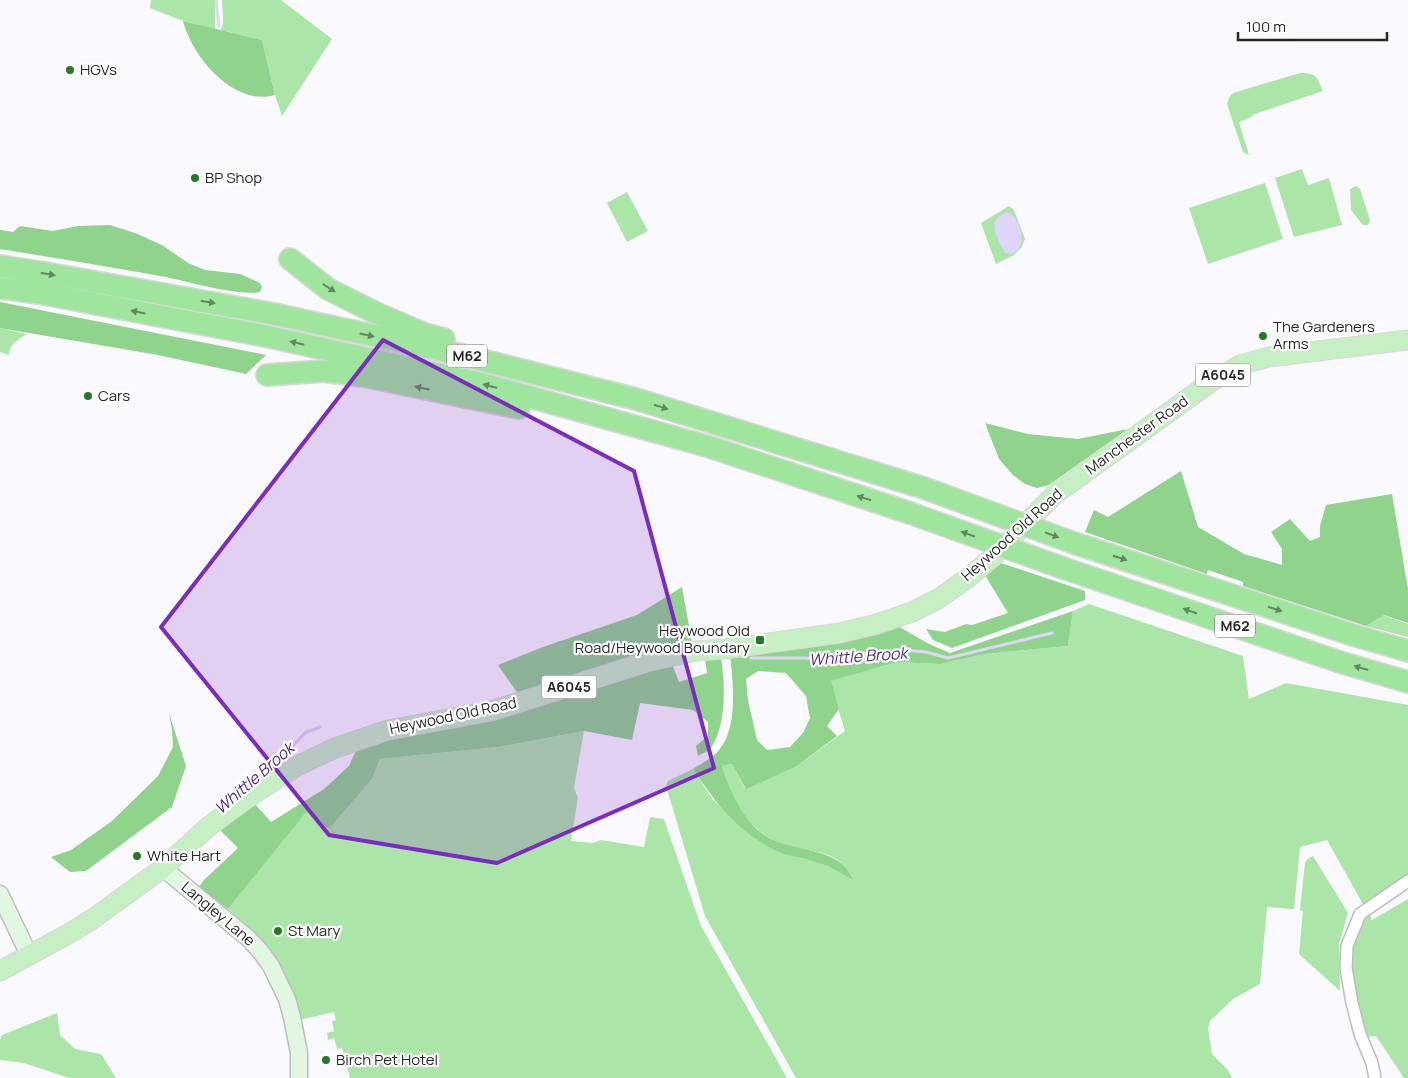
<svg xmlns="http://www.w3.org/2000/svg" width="1408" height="1078" viewBox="0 0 1408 1078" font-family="Manrope,sans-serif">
  <rect width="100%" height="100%" fill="#faf9fe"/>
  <g fill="#ace5a8">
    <path d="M151 0H215V29L183 21 150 8Z"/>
    <path d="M222 0H281L332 39 282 116 275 95 262 40 221 30 223 23Z"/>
    <path d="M1300 73C1317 73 1317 77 1323 91L1252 115V117L1239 122 1249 155 1243 152 1227 104 1229 98 1233 93Z"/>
    <path d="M1302 169 1308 185 1329 178 1342 225 1294 237 1275 178Z"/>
    <path d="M1265 183 1283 239 1208 264 1189 208Z"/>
    <path d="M1356 186 1360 189 1370 220 1368 225H1363L1351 210 1350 189Z"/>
    <path d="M627 192 648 231 627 242 607 203Z"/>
    <path d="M1009 206 1014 210 1025 239 1021 248 1014 255 996 264 981 223Z"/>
    <path d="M0 328 27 334C19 339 9 344 9 355L0 352Z"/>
    <path d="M1089 604 1243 656 1249 699 1286 683 1408 705V877L1364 906 1327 840 1300 847 1294 909 1267 907 1260 984 1233 999 1210 1021 1208 1029 1212 1054 1228 1070 1232 1078H796L705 916 666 786 668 781 693 769 713 800 785 854 815 861 853 877C850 873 847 868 844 865 828 849 794 850 774 840 746 827 730 794 722 766L732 764 745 788 797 766 845 731 830 681 897 662 940 664 985 654 1068 646 1073 611Z"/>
    <path d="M1383 615 1408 624V637L1366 626Z"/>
    <path d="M584 731 574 788 578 798 571 841 593 843 601 840 644 847 650 817 664 819 701 926 787 1078H350L342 1048 337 1049 334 1038 328 1040 327 1033 334 1031 332 1021 336 1020 334 1012 299 1020 277 963 255 932 228 909 306 811 329 829 372 779 380 759 498 747Z"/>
    <path d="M1313 856 1348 913 1339 944 1340 991 1299 954 1303 911 1300 910 1305 862 1309 858Z"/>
    <path d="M1408 899V1078H1404L1376 1036 1366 1037 1355 987 1351 952 1360 927 1369 913 1372 920Z"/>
    <path d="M57 1013 60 1035 75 1049 101 1054 116 1078H69L24 1063 0 1060V1041L2 1035Z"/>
  </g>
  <g fill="#8fd38c" fill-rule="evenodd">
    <path d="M183 21 262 40 275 95C234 107 192 57 183 21Z"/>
    <path d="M110 225 135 233 162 245 188 263 205 270 240 274 260 283 262 287 260 292C239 296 189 282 166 277 111 267 55 258 0 249V230H1L13 232 20 226 53 231 78 226Z"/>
    <path d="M0 302 266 355 246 374 158 355 0 328Z"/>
    <path d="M985 423 1028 434 1078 439 1128 429 1049 485 1037 488 1025 484 1013 475 999 459Z"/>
    <path d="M1181 471 1198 527 1244 554 1282 565V549L1271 532 1290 519 1310 541 1320 537V526L1326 505 1392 494 1408 589V623L1384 615 1366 626 1243 586V582L1208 570 1207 574 1085 532 1094 510 1108 517Z"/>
    <path d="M995 561 1085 591V600L952 648 933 640 926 629 945 632 966 624 972 625 1008 613 983 572Z"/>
    <path d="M682 587 692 642 519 695 498 665 543 647 637 615Z"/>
    <path d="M1073 611 1068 646 985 654 940 664 897 662 831 681 839 709 827 726 837 736 797 766 746 789 732 764 722 766C730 793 748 831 776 841 797 849 823 850 841 863 846 866 850 873 853 878L851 879C840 872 827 865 813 861 804 858 793 857 784 854 742 837 717 805 693 769 700 764 707 761 713 756 740 734 733 684 730 654L896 625 929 644 950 653ZM758 671 786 673 806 696 810 718 803 733 790 747 767 750 757 740 748 700 746 679Z"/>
    <path d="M721 657C725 683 727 724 711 748 708 752 702 753 698 756L696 746 708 736V722L693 710 640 703 632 740 584 731 498 747 380 759 372 779 329 829 306 812 228 909 199 887 204 880 238 848 218 828 255 804 271 822 324 789 349 766 357 748 395 736 672 664 679 682 707 673 705 659Z"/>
    <path d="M169 713 186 766 172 807 86 871 70 872 51 857 71 850 112 821 158 776 173 747 172 730Z"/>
  </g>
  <path fill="#dfd5f8" d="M1007 212C1019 215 1030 246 1012 254L1005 253C998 238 984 221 1007 212Z"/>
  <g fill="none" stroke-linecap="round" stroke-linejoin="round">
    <g stroke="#dfd5f8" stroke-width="3">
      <path d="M216 0 219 26"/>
      <path d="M751 658H805L827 660 852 653H877L905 650 926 652 948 658 1052 633"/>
      <path d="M215 811 288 751 305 733 320 727"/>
    </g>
    <g stroke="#bdbcc1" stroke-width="14">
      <path id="street" d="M1375 1078 1372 1063 1360 1034 1352 1003 1346 968 1347 946 1360 914 1408 881"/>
    </g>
    <g stroke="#bdbcc1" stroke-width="19">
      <g id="secondary">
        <path d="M163 868 248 938 261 952 271 966 287 999 292 1017 299 1053V1078"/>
        <path d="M0 894 29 955"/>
      </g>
    </g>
    <g stroke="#d8d8d8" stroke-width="21">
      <path id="primary" d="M0 971 70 933 94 918 163 868 208 827 249 797 297 766 335 748 388 730 491 711 650 661 696 651 725 649 840 633 877 624 912 612 938 599 969 577 994 556 1054 495 1211 382 1240 365 1269 357 1408 340"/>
    </g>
    <g stroke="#d8d8d8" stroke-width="24">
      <g id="highway">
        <path d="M290 259 328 289 376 313 425 334 444 339"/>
        <path d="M0 266 45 273 274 314 454 353 636 399 924 488"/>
        <path d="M0 288 39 293 265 336 483 384 710 447 910 513"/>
        <path d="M267 375 323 371 364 376 519 408"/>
        <path d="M1074 543 1353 635 1408 651"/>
        <path d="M1063 568 1343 663 1408 682"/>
      </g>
    </g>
    <use href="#street" stroke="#fff" stroke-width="11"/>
    <use href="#secondary" stroke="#e2f7e2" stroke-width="16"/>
    <use href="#primary" stroke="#c6efc4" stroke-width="19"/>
    <use href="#highway" stroke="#a0e59d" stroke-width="21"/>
    <g stroke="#d8d8d8" stroke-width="24" stroke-linecap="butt">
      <g id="highway-bridge">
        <path d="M924 488 1074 543"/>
        <path d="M910 513 1063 568"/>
      </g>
    </g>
    <use href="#highway-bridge" stroke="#a0e59d" stroke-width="21"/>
  </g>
  <defs><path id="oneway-solid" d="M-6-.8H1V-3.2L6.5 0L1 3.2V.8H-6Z" transform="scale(1.25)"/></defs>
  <g fill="#648662">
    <use href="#oneway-solid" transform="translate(48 274) rotate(10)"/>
    <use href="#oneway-solid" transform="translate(329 288) rotate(32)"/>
    <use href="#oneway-solid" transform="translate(208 302) rotate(10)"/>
    <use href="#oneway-solid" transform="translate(138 312) rotate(-169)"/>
    <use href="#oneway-solid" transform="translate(367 335) rotate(12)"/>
    <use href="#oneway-solid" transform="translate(297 343) rotate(-167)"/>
    <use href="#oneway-solid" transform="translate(490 386) rotate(-165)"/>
    <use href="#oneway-solid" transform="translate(422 388) rotate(-168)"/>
    <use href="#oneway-solid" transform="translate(661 407) rotate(17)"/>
    <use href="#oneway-solid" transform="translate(864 498) rotate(-162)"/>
    <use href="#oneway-solid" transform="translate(968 534) rotate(-160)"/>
    <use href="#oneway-solid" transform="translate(1052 535) rotate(20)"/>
    <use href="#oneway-solid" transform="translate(1120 558) rotate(18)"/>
    <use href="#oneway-solid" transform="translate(1275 609) rotate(18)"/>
    <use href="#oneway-solid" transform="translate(1190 611) rotate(-161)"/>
    <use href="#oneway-solid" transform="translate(1361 668) rotate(-164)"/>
  </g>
  <path fill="#7b2cbf" fill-opacity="0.2" stroke="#7b2cbf" stroke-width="4" stroke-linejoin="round" d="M383 340 634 471 714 768 497 863 329 835 161 627Z"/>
  <g fill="#237925" stroke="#fff" stroke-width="2">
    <circle cx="70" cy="70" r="5"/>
    <circle cx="195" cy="178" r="5"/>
    <circle cx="1263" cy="336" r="5"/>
    <circle cx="88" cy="396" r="5"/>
    <rect x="755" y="635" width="10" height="10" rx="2.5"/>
    <circle cx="137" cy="856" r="5"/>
    <circle cx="278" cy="931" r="5"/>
    <circle cx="326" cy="1060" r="5"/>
  </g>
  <g text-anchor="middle" stroke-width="4.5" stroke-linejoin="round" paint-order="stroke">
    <g fill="#fff" stroke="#686768" stroke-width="1">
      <rect x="447" y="344.5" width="40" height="23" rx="4"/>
      <rect x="1195.5" y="363.5" width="55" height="23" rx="4"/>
      <rect x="1215" y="614.5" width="40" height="23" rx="4"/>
      <rect x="541.5" y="675.5" width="55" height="23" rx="4"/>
    </g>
    <g font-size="14" font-weight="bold" fill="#272628">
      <text x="467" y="361">M62</text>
      <text x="1223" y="380">A6045</text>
      <text x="1235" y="631">M62</text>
      <text x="569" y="692">A6045</text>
    </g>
    <g font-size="15" fill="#272628" stroke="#fff" text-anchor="start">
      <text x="80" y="75">HGVs</text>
      <text x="205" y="183">BP Shop</text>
      <text x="1273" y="332">The Gardeners<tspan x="1273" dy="17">Arms</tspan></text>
      <text x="98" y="401">Cars</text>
      <text x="750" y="636" text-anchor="end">Heywood Old<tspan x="750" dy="17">Road/Heywood Boundary</tspan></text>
      <text x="147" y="861">White Hart</text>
      <text x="288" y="936">St Mary</text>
      <text x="336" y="1065">Birch Pet Hotel</text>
    </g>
    <g font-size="15" fill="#272628" stroke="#fff">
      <text transform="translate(1137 435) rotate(-36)" y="5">Manchester Road</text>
      <text transform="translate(1012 535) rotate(-42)" y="5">Heywood Old Road</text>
      <text transform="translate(453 716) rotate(-12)" y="5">Heywood Old Road</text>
      <text transform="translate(218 914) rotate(40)" y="5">Langley Lane</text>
    </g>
    <g font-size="16" font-style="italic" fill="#502887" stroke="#fff">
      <text transform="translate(858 656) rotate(-4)" y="6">Whittle Brook</text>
      <text transform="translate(254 778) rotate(-41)" y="6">Whittle Brook</text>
    </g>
  </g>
  <path d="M1238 32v8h149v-8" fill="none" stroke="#272628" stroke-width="2.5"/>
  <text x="1246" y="32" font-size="15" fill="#272628" stroke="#ffffff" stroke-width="4" paint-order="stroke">100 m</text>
</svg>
